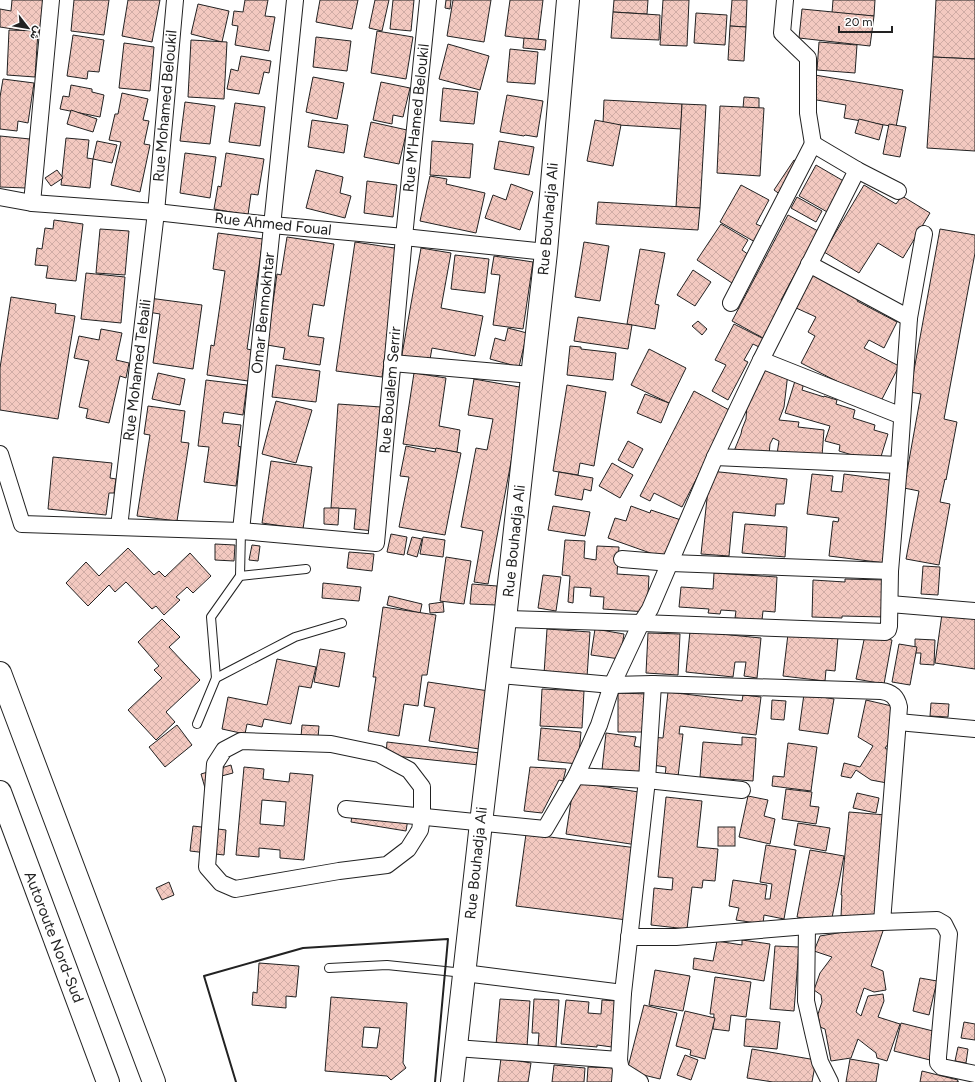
<svg xmlns="http://www.w3.org/2000/svg" width="975" height="1082" viewBox="0 0 975 1082" font-family="Figtree,Vazirmatn,sans-serif">
  <defs>
    <pattern id="building-cross-hatch" width="8" height="8" patternUnits="userSpaceOnUse"><rect width="8" height="8" fill="#f3c9c0"/><path d="M0 0l8 8M0 8l8-8" fill="none" stroke="#d0aca5"/></pattern>
  </defs>
  <rect width="100%" height="100%" fill="#fff"/>
  <g fill="url(#building-cross-hatch)" stroke="#222" fill-rule="evenodd">
    <path d="M12 0H45L39 33 0 27V9L11 11Z"/>
    <path d="M74 0H109L104 35 71 31Z"/>
    <path d="M128 0H160L152 42 122 36Z"/>
    <path d="M245 0H268L265 16 275 17 269 51 235 45 238 26 232 25 234 11 243 12Z"/>
    <path d="M320 0H358L352 29 316 22Z"/>
    <path d="M375 0H389L382 31 369 28Z"/>
    <path d="M393 0H414L411 31 390 29Z"/>
    <path d="M446 0H451L450 9 445 8Z"/>
    <path d="M453 0H491L484 42 447 36Z"/>
    <path d="M510 0H543L538 40 505 36Z"/>
    <path d="M614 0H648L647 14 613 12Z"/>
    <path d="M663 0H689L687 46 660 45Z"/>
    <path d="M732 0H747L746 27 730 26Z"/>
    <path d="M833 0H875L874 16 832 13Z"/>
    <path d="M936 0H975V59L933 57Z"/>
    <path d="M198 4 229 11 222 42 191 34Z"/>
    <path d="M802 9 874 16 870 46 799 38Z"/>
    <path d="M613 12 660 15 659 40 611 38Z"/>
    <path d="M696 13 727 15 725 45 694 43Z"/>
    <path d="M730 26 746 27 744 61 728 60Z"/>
    <path d="M9 30 38 31 35 77 7 75Z"/>
    <path d="M377 31 413 37 406 79 371 73Z"/>
    <path d="M73 35 104 40 99 72 88 71 87 79 67 76Z"/>
    <path d="M316 37 351 41 347 71 313 67Z"/>
    <path d="M524 38 546 40 545 50 523 48Z"/>
    <path d="M191 40 227 42 224 99 188 97Z"/>
    <path d="M819 42 857 45 855 73 817 70Z"/>
    <path d="M124 43 154 47 150 91 119 88Z"/>
    <path d="M448 44 489 56 480 90 439 79Z"/>
    <path d="M510 49 538 52 535 84 507 82Z"/>
    <path d="M241 56 271 61 269 73 264 72 259 94 227 89 231 69 238 71Z"/>
    <path d="M933 57 975 59V151L927 148Z"/>
    <path d="M815 75 903 90 896 127 844 118 846 105 811 99Z"/>
    <path d="M313 77 344 83 337 119 306 112Z"/>
    <path d="M3 79 34 83 28 123 18 121 17 131 0 129V97Z"/>
    <path d="M381 82 410 88 403 117 393 115 392 124 373 120Z"/>
    <path d="M71 85 92 89V92L104 95 100 117 60 109 63 96 69 97Z"/>
    <path d="M443 88 478 92 474 124 440 121Z"/>
    <path d="M122 93 148 99 143 120 149 121 144 144 150 145 140 192 111 185 121 142 109 140 115 114H118Z"/>
    <path d="M507 95 543 101 537 137 525 135 524 136 500 132Z"/>
    <path d="M744 97 759 98V109L743 108Z"/>
    <path d="M604 100 682 104 681 129 603 124Z"/>
    <path d="M185 102 215 106 210 144 180 141Z"/>
    <path d="M235 103 265 107 260 146 229 142Z"/>
    <path d="M682 104 706 105 700 208 676 207Z"/>
    <path d="M720 106 764 108 760 176 717 173Z"/>
    <path d="M71 110 97 119 93 132 67 124Z"/>
    <path d="M859 119 883 125 879 140 855 133Z"/>
    <path d="M312 120 348 125 344 153 308 147Z"/>
    <path d="M595 120 621 125 613 166 587 161Z"/>
    <path d="M371 122 407 130 399 164 364 157Z"/>
    <path d="M889 124 906 127 900 157 883 154Z"/>
    <path d="M0 136 30 139 26 188 0 187Z"/>
    <path d="M66 138 89 140 87 158 93 159 90 188 61 185Z"/>
    <path d="M97 141 117 145 112 163 93 159Z"/>
    <path d="M432 141 473 144 470 178 430 175Z"/>
    <path d="M499 141 534 147 529 175 494 169Z"/>
    <path d="M185 153 216 157 210 198 180 193Z"/>
    <path d="M226 153 264 159 258 195 251 194 248 215 214 209 218 186 221 187Z"/>
    <path d="M794 160 801 164 781 195 774 190Z"/>
    <path d="M816 165 847 183 829 213 799 196Z"/>
    <path d="M57 170 63 178 51 186 45 178Z"/>
    <path d="M316 170 343 177 340 193 351 196 345 218 306 208Z"/>
    <path d="M430 176 447 179 446 184 485 193 476 233 420 221Z"/>
    <path d="M367 181 397 185 393 217 364 213Z"/>
    <path d="M511 184 533 192 520 230 485 218 493 195 506 200Z"/>
    <path d="M741 185 769 200 756 224 763 227 755 242 720 222Z"/>
    <path d="M864 185 896 204 902 196 930 213 903 258 878 243 859 273 824 252Z"/>
    <path d="M797 197 822 211 816 222 791 208Z"/>
    <path d="M598 202 700 208 698 230 596 224Z"/>
    <path d="M788 215 818 231 781 300 783 301 763 338 732 321Z"/>
    <path d="M54 220 83 224 76 281 46 278 48 266 35 265 37 248 42 249 45 228 53 229Z"/>
    <path d="M721 224 748 240 742 250 749 255 732 283 697 260Z"/>
    <path d="M100 229 129 231 125 275 96 273Z"/>
    <path d="M940 229 975 235V253L944 419 957 422 946 480 945 479 940 502 950 504 939 565 906 559 919 491 904 488 921 394 910 392Z"/>
    <path d="M218 233 263 239 247 349 252 350 248 381 207 375 211 345 214 346 225 271 213 269Z"/>
    <path d="M287 237 334 244 324 306 313 304 308 336 324 338 320 365 283 359 285 348 267 345 277 274 281 275Z"/>
    <path d="M355 242 401 249 382 377 336 371Z"/>
    <path d="M584 242 609 246 600 301 575 297Z"/>
    <path d="M421 248 451 253 441 308 483 316 475 356 432 348 429 365 401 360Z"/>
    <path d="M640 249 665 253 655 304 659 305 655 329 627 324Z"/>
    <path d="M455 255 489 259 485 293 451 289Z"/>
    <path d="M494 256 533 262 523 329 493 325 500 275 491 274Z"/>
    <path d="M693 270 711 282 695 306 677 295Z"/>
    <path d="M812 271 860 295 857 301 897 322 884 348 869 340 864 348 899 366 879 405 854 390 801 363 815 336 808 332 816 317 794 307Z"/>
    <path d="M86 273 125 277 121 323 81 319Z"/>
    <path d="M11 297 56 304 55 313 75 316 58 419 0 410V368Z"/>
    <path d="M149 298 202 305 193 369 153 363 160 314 148 312Z"/>
    <path d="M578 317 632 325 628 349 574 341Z"/>
    <path d="M698 321 707 329 702 335 692 326Z"/>
    <path d="M734 324 764 339 759 347 753 344 744 360 748 362 728 400 712 391 726 365 715 360Z"/>
    <path d="M508 328 527 333 519 367 490 359 495 338 505 341Z"/>
    <path d="M101 329 122 333 116 360 129 363 126 378 120 376 109 423 86 418 88 409 79 407 89 361 74 358 79 336 99 340Z"/>
    <path d="M570 346 581 347V349L616 353 613 380 567 375Z"/>
    <path d="M649 349 686 368 669 403 631 385Z"/>
    <path d="M764 363 788 373 784 407 779 420 799 422 798 427 824 430 822 456 777 454 779 441 773 438 770 444 769 455 734 451 741 434 742 429 746 419 747 404Z"/>
    <path d="M276 365 320 371 316 402 272 397Z"/>
    <path d="M158 373 185 379 180 405 152 399Z"/>
    <path d="M414 373 446 378 439 426 460 430 457 452 403 444Z"/>
    <path d="M474 379 525 388 488 584 474 582 483 531 461 527 476 448 487 450 493 419 468 415Z"/>
    <path d="M206 380 247 385 243 415 224 412 222 423 241 425 238 446 241 447 236 486 204 482 209 447 198 446Z"/>
    <path d="M795 381 804 383 802 390 824 397V396L837 400 836 404 855 410 853 418 875 425 874 430 888 434 879 463 839 451 840 445 825 441 830 426 785 413Z"/>
    <path d="M567 385 606 392 594 466 580 463 578 475 553 471Z"/>
    <path d="M694 391 731 411 682 507 654 493 650 501 640 496Z"/>
    <path d="M645 394 669 403 661 423 637 413Z"/>
    <path d="M276 401 312 410 296 463 262 454Z"/>
    <path d="M338 404 381 407 375 531 354 529 356 509 331 508Z"/>
    <path d="M148 406 185 411 181 442 189 443 177 521 137 516 150 435 144 434Z"/>
    <path d="M628 441 643 449 633 468 618 460Z"/>
    <path d="M406 446 435 452 436 448 461 453 445 535 399 527 409 477 400 476Z"/>
    <path d="M53 457 112 463 110 478 116 479 114 493H109L106 515 48 509Z"/>
    <path d="M271 461 312 467 303 529 262 523Z"/>
    <path d="M612 463 633 475 620 498 599 486Z"/>
    <path d="M710 471 787 479 784 504H776L775 516 733 512 729 556 701 554Z"/>
    <path d="M559 472 593 478 591 491 584 489 582 500 555 495Z"/>
    <path d="M812 474 833 476 831 491 842 492 844 474 897 481 885 563 829 556 833 521 838 522 839 518 807 514Z"/>
    <path d="M553 506 590 512 585 536 548 530Z"/>
    <path d="M631 506 650 513 651 510 684 521 670 560 608 538 615 518 626 521Z"/>
    <path d="M324 508H339L338 525 324 524Z"/>
    <path d="M745 524 787 527 785 557 742 553Z"/>
    <path d="M391 534 407 537 404 555 387 552Z"/>
    <path d="M412 537 422 539 417 557 407 554Z"/>
    <path d="M423 537 445 540 443 557 420 554Z"/>
    <path d="M565 540 585 541 584 558 596 560 597 546 619 547 617 574 649 576 647 612 603 609 604 597 590 596 591 588 574 587 573 603 568 602 570 576 562 575Z"/>
    <path d="M215 544 235 545 234 561 215 560Z"/>
    <path d="M252 545 260 546 258 561 249 560Z"/>
    <path d="M128 548 154 575 159 571 165 577 190 553 211 576 193 593 187 587 176 597 180 600 164 615 156 606 152 609 126 582 115 592 109 585 88 606 66 583 86 562 99 576Z"/>
    <path d="M349 552 374 554 372 571 347 568Z"/>
    <path d="M446 557 471 561 464 604 440 601Z"/>
    <path d="M923 566 940 567 938 595 921 594Z"/>
    <path d="M714 573 777 577 775 612 763 611 762 620 735 618 736 611 721 610 720 614 708 613 709 609 679 607 681 587 713 589Z"/>
    <path d="M543 575 561 577 556 611 538 608Z"/>
    <path d="M845 579 886 580 885 617 842 616V618L812 617 813 580 845 582Z"/>
    <path d="M323 583 361 587 359 601 322 598Z"/>
    <path d="M472 584 497 586 496 605 470 604Z"/>
    <path d="M389 596 422 604 420 613 387 605Z"/>
    <path d="M443 602 444 612 430 613 429 604Z"/>
    <path d="M383 607 436 615 427 675H422L418 706 404 704 399 736 368 731 376 677H373Z"/>
    <path d="M942 614 975 619V669L935 663Z"/>
    <path d="M162 619 180 637 169 647 200 680 166 712 175 722 156 740 128 710 162 678 154 670 159 666 138 642Z"/>
    <path d="M547 629 590 632 587 677 544 674Z"/>
    <path d="M595 629 624 634 620 659 591 655Z"/>
    <path d="M690 631 761 638 757 678 744 676 746 662H735L733 677 686 672Z"/>
    <path d="M648 633 680 634 678 675 646 673Z"/>
    <path d="M788 634 838 637 835 671 826 670 825 681 783 676Z"/>
    <path d="M865 635 892 640 884 684 856 679Z"/>
    <path d="M915 639 935 640 934 665 920 664 921 653H915Z"/>
    <path d="M899 644 917 647 910 685 892 682Z"/>
    <path d="M320 649 345 653 339 687 314 682Z"/>
    <path d="M277 659 316 667 311 688 299 686 291 724 264 719 262 727 247 724 245 734 222 729 228 697 267 705Z"/>
    <path d="M428 682 489 691 479 749 429 741 435 708 424 706Z"/>
    <path d="M542 689 584 691 582 728 540 726Z"/>
    <path d="M668 692 742 701 743 695 761 697 756 735 680 726 679 734H683L678 777 665 776 666 767 652 765 651 737 663 738Z"/>
    <path d="M618 693 648 694V732H618Z"/>
    <path d="M804 694 834 699 828 734 799 730Z"/>
    <path d="M772 700 786 701 784 720 771 719Z"/>
    <path d="M866 700 896 707 889 743 885 748 893 753 887 783 871 780 856 770 851 778 841 776 844 763 860 767 873 746 858 737Z"/>
    <path d="M931 703 949 704 948 717 930 716Z"/>
    <path d="M177 725 192 745 165 767 149 747Z"/>
    <path d="M302 725 319 726 317 750 300 749Z"/>
    <path d="M541 728 581 732 578 764 538 760Z"/>
    <path d="M606 733 636 737 634 746 644 748 645 775 602 770Z"/>
    <path d="M742 737 756 738 753 781 700 777 703 742 742 745Z"/>
    <path d="M387 742 480 753 479 765 386 755Z"/>
    <path d="M788 743 817 747 811 791 772 786 773 776 784 777Z"/>
    <path d="M231 765 233 773 214 778 207 795 201 774Z"/>
    <path d="M244 767 264 769 263 779 289 782 290 773 313 775 304 860 280 858V850L259 848V857L236 855ZM262 800 286 802 284 826 260 824Z"/>
    <path d="M530 767 566 769 563 781 559 780 542 813 524 811Z"/>
    <path d="M574 782 645 793 637 845 566 834Z"/>
    <path d="M786 789 812 792 810 806 819 807 816 824 782 819Z"/>
    <path d="M857 793 879 798 876 813 853 808Z"/>
    <path d="M748 796 768 800 764 816 775 819 770 844 739 837Z"/>
    <path d="M666 797 702 801 697 847 718 849 715 881 703 880 702 888 692 887 687 929 651 925 654 888 672 890 673 878 658 877Z"/>
    <path d="M353 810 408 819 406 831 351 822Z"/>
    <path d="M849 812 886 815 876 920 841 917 842 895H841Z"/>
    <path d="M798 823 830 828 826 851 794 845Z"/>
    <path d="M193 826 226 830 224 855 190 851Z"/>
    <rect x="718" y="827" width="17" height="19"/>
    <path d="M526 834 637 848 627 920 516 906Z"/>
    <path d="M766 845 796 850 784 919 764 915 763 924 736 920 739 908 729 906 733 880 767 885 765 899H770L772 884 760 882Z"/>
    <path d="M810 850 844 856 831 923 797 917Z"/>
    <path d="M169 882 174 895 162 900 156 888Z"/>
    <path d="M885 925 871 966 883 971 886 990 874 992 864 988 856 1012 861 1016 868 996 883 994 884 1001 878 1017 900 1024 887 1061 877 1058 876 1053 858 1039 851 1058 831 1061 825 1029 820 1027 818 1014 822 1002 821 995 814 990 820 973 832 957 814 951 820 936Z"/>
    <path d="M742 940 770 944 764 981 693 969 694 958 713 961 717 941 742 945Z"/>
    <path d="M775 946 799 947 794 1011 770 1009Z"/>
    <path d="M259 963 299 966 296 997 286 996V1008L252 1005 253 992 257 993Z"/>
    <path d="M655 970 690 976 683 1011 649 1005Z"/>
    <path d="M715 977 751 982 746 1017 731 1015 729 1031 713 1029 714 1014H710Z"/>
    <path d="M920 978 937 981 929 1015 913 1011Z"/>
    <path d="M331 997 407 1003 403 1063 406 1068 391 1080 387 1076 325 1071ZM364 1027 380 1028 377 1048 362 1047Z"/>
    <path d="M500 999 530 1001 527 1047 496 1045Z"/>
    <path d="M534 999 559 1000 556 1047 538 1046 539 1033H532Z"/>
    <path d="M566 1000 589 1002 588 1013 601 1014 602 1000 617 1001 612 1047 597 1045V1047L561 1044Z"/>
    <path d="M644 1005 677 1013 660 1079 627 1071Z"/>
    <path d="M685 1011 715 1018 705 1059 690 1055 691 1050 676 1046Z"/>
    <path d="M746 1019 780 1022 777 1049 744 1046Z"/>
    <path d="M964 1022 975 1024V1040L961 1038Z"/>
    <path d="M901 1023 937 1032 930 1060 894 1051Z"/>
    <path d="M958 1047 968 1049 966 1063 955 1061Z"/>
    <path d="M752 1049 816 1060 812 1082H773L747 1078Z"/>
    <path d="M685 1055 698 1060 691 1080 677 1075Z"/>
    <path d="M501 1058 531 1063 528 1082H498Z"/>
    <path d="M850 1059 879 1064 876 1082H846Z"/>
    <path d="M554 1065 585 1068 584 1082H552Z"/>
    <path d="M588 1067 617 1068 616 1082H587Z"/>
    <path d="M922 1071 958 1080 957 1082H959H920Z"/>
  </g>
  <g fill="none" stroke-linecap="round" stroke-linejoin="round">
    <g stroke="#222" stroke-width="10">
      <g id="service">
        <path d="M240 576 241 531"/>
        <path d="M216 678 295 637 342 623"/>
        <path d="M197 724 216 678 211 617 240 576 306 569"/>
        <path d="M329 968 387 965 464 973"/>
      </g>
    </g>
    <g stroke="#222" stroke-width="18">
      <g id="minor">
        <path d="M785 0 782 33 808 58V113L813 144"/>
        <path d="M813 144 857 170 898 191"/>
        <path d="M0 197 32 203 156 212 272 225 404 237 546 252"/>
        <path d="M32 203 51 0"/>
        <path d="M809 264 909 318"/>
        <path d="M731 303 813 144"/>
        <path d="M761 360 902 416"/>
        <path d="M392 363 532 375"/>
        <path d="M0 454 22 524 241 531 376 543 404 237 428 0"/>
        <path d="M715 457 899 465"/>
        <path d="M119 527 156 212 175 0"/>
        <path d="M241 531 295 0"/>
        <path d="M622 559 671 563 890 571"/>
        <path d="M890 604 975 611"/>
        <path d="M505 619 641 623 885 632 888 630 889 626 890 571 899 465 909 318 924 234"/>
        <path d="M499 675 612 685 653 684 881 691C891 692 897 697 899 707L882 922 937 920 944 924 949 934 938 1057V1063L942 1067 975 1074"/>
        <path d="M898 722 975 729"/>
        <path d="M241 741 331 744 379 754 409 770 422 787V817L420 830 408 849 387 865 339 871 235 889 221 883 207 867 215 764 224 750Z"/>
        <path d="M576 776 647 780 742 790"/>
        <path d="M346 809 545 829 576 776 599 725 612 685 641 623 650 609 715 457 761 360 857 170"/>
        <path d="M807 926 806 1001 813 1032 820 1062 830 1082"/>
        <path d="M629 937H676L807 926 882 922"/>
        <path d="M464 973 623 993"/>
        <path d="M456 1048 619 1060"/>
        <path d="M621 1070 640 1082"/>
        <path d="M620 1082 621 1070 619 1060 623 993 647 780 653 684"/>
      </g>
    </g>
    <g stroke="#222" stroke-width="24">
      <g id="secondary">
        <path d="M0 673 154 1082"/>
        <path d="M452 1082 481 823 505 619 546 252 568 0"/>
      </g>
    </g>
    <g stroke="#222" stroke-width="24">
      <path id="motorway" d="M0 792 108 1082"/>
    </g>
    <use href="#service" stroke="#fff" stroke-width="8"/>
    <use href="#minor" stroke="#fff" stroke-width="16"/>
    <use href="#secondary" stroke="#fff" stroke-width="22"/>
    <use href="#motorway" stroke="#fff" stroke-width="22"/>
    <path stroke="#222" stroke-width="2" d="M236 1082 204 976 303 948 448 939 435 1082"/>
  </g>
  <g text-anchor="middle" stroke-width="3" stroke-linejoin="round" paint-order="stroke">
    <g font-size="15" fill="#222" stroke="#fff">
      <text transform="translate(165 106) rotate(-85)" y="5">Rue Mohamed Beloukil</text>
      <text transform="translate(416 118) rotate(-84)" y="5">Rue M'Hamed Beloukil</text>
      <text transform="translate(548 219) rotate(-85)" y="5">Rue Bouhadja Ali</text>
      <text transform="translate(273 224) rotate(6)" y="5">Rue Ahmed Foual</text>
      <text transform="translate(263 313) rotate(-84)" y="5">Omar Benmokhtar</text>
      <text transform="translate(137 370) rotate(-83)" y="5">Rue Mohamed Tebaili</text>
      <text transform="translate(390 390) rotate(-85)" y="5">Rue Boualem Serrir</text>
      <text transform="translate(514 541) rotate(-84)" y="5">Rue Bouhadja Ali</text>
      <text transform="translate(476 863) rotate(-84)" y="5">Rue Bouhadja Ali</text>
      <text transform="translate(54 937) rotate(69)" y="5">Autoroute Nord-Sud</text>
    </g>
  </g>
  <g transform="translate(28 28) rotate(121)" stroke="#ffffff" stroke-width="3" paint-order="stroke">
  <path d="M0-3L7 15L0 10L-7 15Z" fill="#222222"/>
  <text y="-6" font-size="11" font-weight="bold" text-anchor="middle" fill="#222222">ش</text>
  </g>
  <path d="M839 26v6h53v-6" fill="none" stroke="#222222" stroke-width="2"/>
  <text x="845" y="26" font-size="12" fill="#222222" stroke="#ffffff" stroke-width="3" paint-order="stroke">20 m</text>
</svg>
